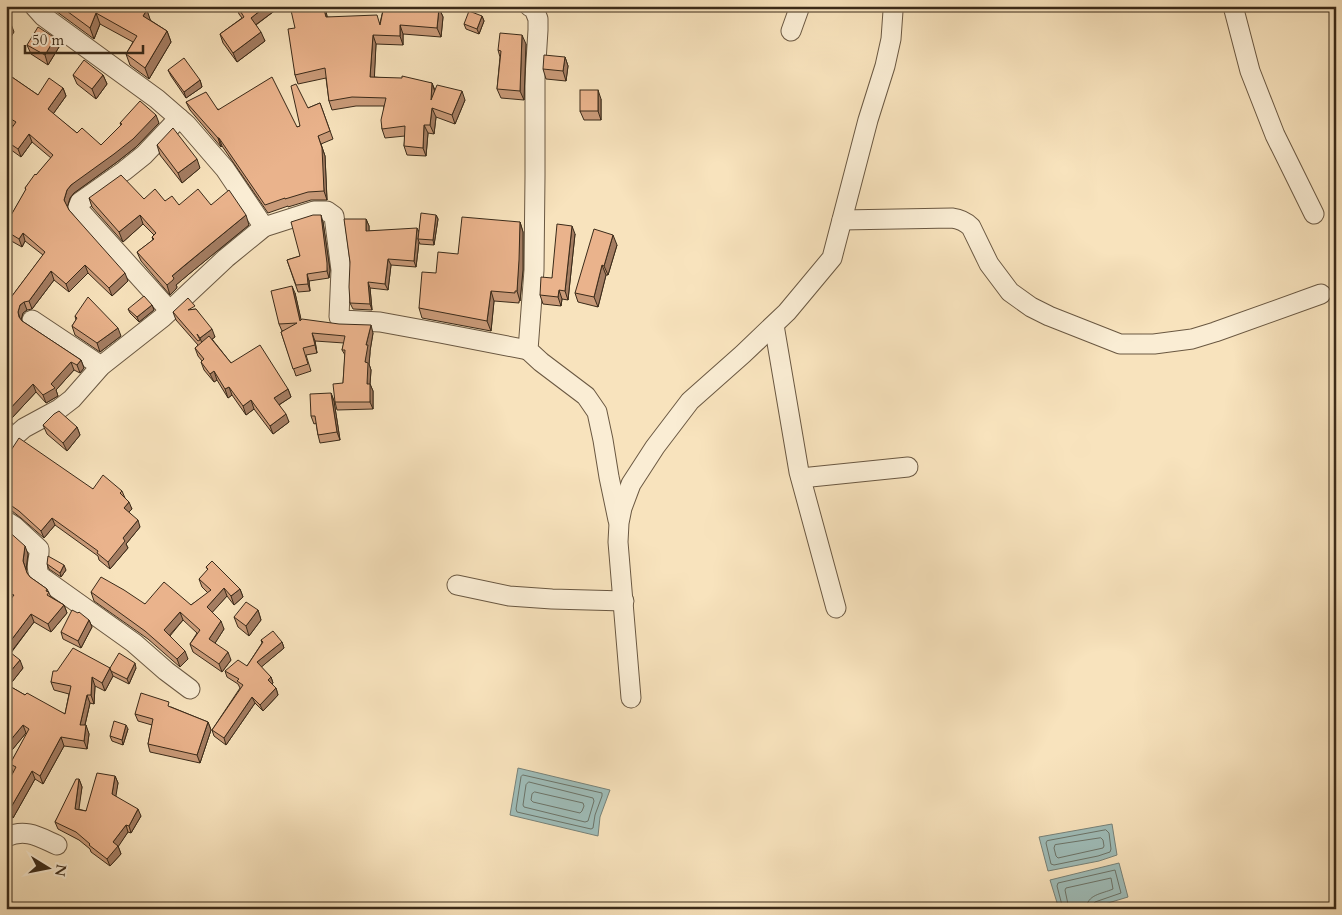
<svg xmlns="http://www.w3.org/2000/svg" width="1342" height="915" viewBox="0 0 1342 915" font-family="Cardo,serif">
  <rect width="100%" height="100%" fill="#f8e3bd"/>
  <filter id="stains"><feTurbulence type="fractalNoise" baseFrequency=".004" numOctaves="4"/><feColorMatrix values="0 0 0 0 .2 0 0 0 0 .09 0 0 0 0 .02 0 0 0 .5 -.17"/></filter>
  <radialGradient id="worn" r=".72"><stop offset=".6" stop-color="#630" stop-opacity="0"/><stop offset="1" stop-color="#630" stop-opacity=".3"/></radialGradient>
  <g fill="#9fbdb9" stroke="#778279">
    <path d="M518 768 610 790 600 817 598 836 510 815Z"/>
    <path d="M1112 824 1117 855 1099 861 1048 871 1039 837Z"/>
    <path d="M1119 863 1128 897 1088 909H1059L1050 880Z"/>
  </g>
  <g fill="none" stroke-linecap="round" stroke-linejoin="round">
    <g stroke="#6c7469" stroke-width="1">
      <path d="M523 775 602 793V796L595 815 593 828 591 829 517 812 516 809 521 777Z"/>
      <path d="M529 782 593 798 594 801 588 821 585 822 524 807 523 805 526 785Z"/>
      <path d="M535 792 583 803 584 806 582 811 580 813 533 802 531 800 532 794Z"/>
      <path d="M1106 830 1109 833 1111 849 1110 852 1098 856 1054 865 1051 864 1046 843 1047 841Z"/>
      <path d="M1101 838 1103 840 1104 846 1103 848 1058 858 1056 856 1054 848 1055 845Z"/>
      <path d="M1063 909 1057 886 1058 883 1115 870 1121 893 1095 902 1093 905 1092 909"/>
      <path d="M1069 909 1065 890 1066 888 1111 878 1113 889C1102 894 1087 894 1086 909"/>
    </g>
    <g stroke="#6a5842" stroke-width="21">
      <g id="street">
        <path d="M34 6 43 16 157 99 187 125 225 169 264 227"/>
        <path d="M529 6 534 9 538 19V30L535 77V176L534 270 528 350 541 362 586 396 597 412 603 440 609 477 618 520"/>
        <path d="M1233 6 1250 71 1275 135 1314 214"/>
        <path d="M791 31 800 6"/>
        <path d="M842 220 952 218C960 219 965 221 971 227L989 264 1010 292 1031 307 1049 316 1120 344H1154L1192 339 1215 332 1321 294"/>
        <path d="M170 311 81 212 78 207 80 202 124 171 144 155 179 118"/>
        <path d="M32 320 101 366"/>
        <path d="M774 325 799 472 836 608"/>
        <path d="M6 444 24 428 59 409 72 399 101 366 162 318 226 258 264 227 314 211H327L334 216 341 270 339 317 342 320 380 322 440 333 528 350"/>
        <path d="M801 478 908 467"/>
        <path d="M6 521 14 526 39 549C40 559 34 566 40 576L134 643 166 671 190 689"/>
        <path d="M457 585 509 596 552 599 624 601"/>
        <path d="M631 698 618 542 619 523 622 508 631 484 655 447 690 401 743 354 787 312 832 258 868 120 885 66 891 39 893 11 892 6"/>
        <path d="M6 837C26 828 39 837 57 845"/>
      </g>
    </g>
    <use href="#street" stroke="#faedd4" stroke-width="19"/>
  </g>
  <g fill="#c99a78" stroke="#3a2a19">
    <path d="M49 6H148L146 10 150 20 167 31 171 42 149 79 130 65 126 54 133 42 100 24 94 39Z"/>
    <path d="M236 6H281L256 25 265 41 237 62 223 43 220 34 242 18 239 14Z"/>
    <path d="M325 6 327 17 380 23 384 6H429V7L439 8 443 17 441 37 403 34V45L376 44 374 77 432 83 435 90 465 100 455 124 436 117 434 134 428 133 426 156 407 155 404 146 405 136 385 138 382 129 384 106H356L332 110 329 101 326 78 298 84 295 75V28Z"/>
    <path d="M482 16 484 21 479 34 466 29 464 24Z"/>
    <path d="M55 38 59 47 48 65 31 54 27 45Z"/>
    <path d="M526 44 524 100 501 98 497 89 500 57 498 50Z"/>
    <path d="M565 57 568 66 566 81 546 79 543 69Z"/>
    <path d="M168 70 200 80 202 87 186 98 171 76Z"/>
    <path d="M6 73 38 95 63 88 66 96 53 114 77 133 101 145 121 125 120 123H159L136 147 117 162 74 193 70 198 67 207 69 210 128 281 112 296 88 273 69 292 54 280 32 309 27 310 23 313 21 319 22 321 81 360 84 368 80 373 74 370 56 390 58 396 46 403 36 392 11 419 12 424 6 429V304L43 255 25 241 22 247 6 238V224L26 190 25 188 51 158 32 142 21 157 7 147 6 136 13 126 6 122Z"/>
    <path d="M73 75H103L107 84 96 99 77 84Z"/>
    <path d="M601 99V120H584L580 111Z"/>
    <path d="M186 102 297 127 300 126 308 108 320 103 333 139 321 144 325 156 327 200H311L288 207V206L268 213 222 146 221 147 190 110Z"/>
    <path d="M157 145 200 168 182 183 160 155Z"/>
    <path d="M89 198 144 199 165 201 179 205H211L249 225 189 274 176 285 177 287 176 289 170 295 141 261 137 252 153 240 152 237 154 235 143 224 123 242 92 207Z"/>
    <path d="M436 215 438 219 434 245 420 244 419 242 416 267 391 265 388 290 370 288 372 310 353 309 350 303 366 219 369 226V231H419Z"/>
    <path d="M323 222 330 270 329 278 309 281 310 291 298 292 287 260 300 256Z"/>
    <path d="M520 222 523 232V270L520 301H519V303L494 301 491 331 422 318 419 308 458 254Z"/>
    <path d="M575 234 568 300 562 299 561 306 543 304 540 295 552 278Z"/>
    <path d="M617 245 608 275H606L598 307 578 302 575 293Z"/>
    <path d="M295 293 301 320 373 333 370 351V353L369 364 371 370 370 384 373 391V409L337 410 335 402 343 383 345 355 342 350 344 343 315 341 317 353 306 355 311 371 296 376 281 332 283 331H282L279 324Z"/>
    <path d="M152 305 154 310 139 322 130 313 128 309Z"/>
    <path d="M196 309 215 337 212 339 231 363 288 389 291 397 279 405 289 422 273 434 254 409 246 415 232 395 228 398 217 380 214 382 204 370 201 362 202 361 198 356 195 348 198 345 176 320 173 312Z"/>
    <path d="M75 316 121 336 100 352 75 335 72 326 76 320Z"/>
    <path d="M331 393 334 401 340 440 320 443 318 435 316 423 314 424 311 416Z"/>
    <path d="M43 425 77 427 80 435 67 451 47 434Z"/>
    <path d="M6 458 93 489 122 491 125 498 132 509 129 512 140 527 126 544 128 548 110 569 99 560 98 556 55 525 44 538 21 518 12 511 6 510Z"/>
    <path d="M6 529 28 554 26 570 27 573 30 577 47 589 51 597 64 605 67 613 51 632 34 622 11 653 23 668 12 682 6 681V605L9 601 6 600Z"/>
    <path d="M47 564 66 570 61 577 49 569Z"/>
    <path d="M206 567 240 589 243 597 234 605 227 596 212 612 224 629 215 643 231 660 222 672 193 652 190 644 197 633 183 620 170 636 188 659 180 667 148 639 94 601 91 592 145 604 191 605 208 593 202 587 199 579 208 570Z"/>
    <path d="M258 610 261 620 249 636 238 627 234 617Z"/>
    <path d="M89 620 92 627 81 648 63 639 61 632Z"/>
    <path d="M261 640 282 642 284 648 261 667 271 677 273 683 272 684 276 688 278 695 263 711 255 703 226 745 214 736 212 730 240 688 238 684 227 677 225 671 247 666 262 643Z"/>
    <path d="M110 668H136L129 684 113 676 105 691 95 686 94 704 90 703 85 725 89 734 87 749 64 746 43 784 35 779 13 818 6 814V786L13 772 10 764 27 734 26 733 12 750 6 747V684L25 695 65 714 69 694 54 690 51 682 57 671Z"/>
    <path d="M171 707 208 722 211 730 200 763 150 752 148 744 152 725 138 721 135 714Z"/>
    <path d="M128 729 123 745 112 741 110 736Z"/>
    <path d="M115 776 118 783 115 796 141 816 131 833 128 832 118 846 121 854 110 866 91 852 90 849 79 840 58 829 55 822 79 779 82 787 78 809 86 811Z"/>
  </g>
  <g fill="#a47d62" stroke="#3a2a19">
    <path d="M138 6H148L142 16Z"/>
    <path d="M266 6H281L254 26 251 18Z"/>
    <path d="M323 6H325L329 26 326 17Z"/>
    <path d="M439 8 443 17 441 37 437 28Z"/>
    <path d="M147 10 151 22 143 16Z"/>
    <path d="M96 13 100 24 94 39 90 28Z"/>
    <path d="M482 16 484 21 479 34 477 29Z"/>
    <path d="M11 24 14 32 6 45V32Z"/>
    <path d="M400 25 403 34V45L400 36Z"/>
    <path d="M167 31 171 42 149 79 145 68Z"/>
    <path d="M261 32 265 41 237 62 233 53Z"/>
    <path d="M373 35 376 44 374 86 370 77Z"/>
    <path d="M522 35 526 44 524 100 520 91Z"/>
    <path d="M55 38 59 47 48 65 45 55Z"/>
    <path d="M565 57 568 66 566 81 563 71Z"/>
    <path d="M103 75 107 84 96 99 92 89Z"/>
    <path d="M200 80 202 87 186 98 184 92Z"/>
    <path d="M432 83 435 92 431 100Z"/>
    <path d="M63 88 66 96 51 117 48 109Z"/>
    <path d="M598 90 601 99V120L598 111Z"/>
    <path d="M462 91 465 100 455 124 452 115Z"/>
    <path d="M432 108 436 117 434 134 430 125Z"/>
    <path d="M156 115 159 123 136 147 117 162 74 193 70 198 67 208 64 200 67 190 71 185Z"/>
    <path d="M424 125 428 133 426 156 423 148Z"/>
    <path d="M29 134 32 142 21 157 18 149Z"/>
    <path d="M318 136 325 156 327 200 324 191Z"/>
    <path d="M218 138H219L222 146 221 147Z"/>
    <path d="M197 159 200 168 182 183 178 173Z"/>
    <path d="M140 215 143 224 123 242 119 232Z"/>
    <path d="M246 215 249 225 189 274 176 285 177 287 176 289 170 295 167 285 172 276Z"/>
    <path d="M321 215 323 222 330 270 329 278 327 271Z"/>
    <path d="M436 215 438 219 434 245 433 240Z"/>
    <path d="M366 219 369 226V238L366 231Z"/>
    <path d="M520 222 523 232V270L520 301 517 291Z"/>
    <path d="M572 226 575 234 568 300 565 291Z"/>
    <path d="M417 228 420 234 418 239 419 242 416 267 414 261Z"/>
    <path d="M23 233 25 241 22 247 19 239Z"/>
    <path d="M613 235 617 245 608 275 604 266Z"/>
    <path d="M388 259 391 265 388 290 385 284Z"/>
    <path d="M8 262 10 267 6 273V266Z"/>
    <path d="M85 265 88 273 69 292 66 284Z"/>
    <path d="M602 265 606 275 598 307 594 297Z"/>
    <path d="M51 271 54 280 32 309 29 301Z"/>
    <path d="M125 273 128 281 112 296 109 288Z"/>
    <path d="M307 274 309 281 310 291 308 284Z"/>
    <path d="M368 282 370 288 372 310 370 304Z"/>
    <path d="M292 286 295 293 303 328 300 321Z"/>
    <path d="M559 290 562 299 561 306 558 297Z"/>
    <path d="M491 291 494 301 491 331 487 321Z"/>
    <path d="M24 302 27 310 23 313 21 320 22 325 18 312 20 305Z"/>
    <path d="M152 305 154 310 139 322 137 317Z"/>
    <path d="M371 325 373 333 370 351V353L369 364 371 370 370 384 373 391V409L370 402 367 384 365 362 366 345Z"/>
    <path d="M118 328 121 336 100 352 97 343Z"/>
    <path d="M212 329 215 337 203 346 200 338Z"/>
    <path d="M312 333 315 341 317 353Z"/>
    <path d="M81 360 84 368 80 373 77 365Z"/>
    <path d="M71 362 74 370 56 390 58 396 46 403 43 395 51 384Z"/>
    <path d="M214 371 217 380 214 382 210 374Z"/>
    <path d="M33 384 36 392 11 419 12 424 6 429V413Z"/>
    <path d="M229 387 232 395 228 398 225 389Z"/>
    <path d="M288 389 291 397 277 406 274 398Z"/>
    <path d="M331 393 334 401 340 440 337 432Z"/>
    <path d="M251 400 254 409 246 415 243 406Z"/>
    <path d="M286 414 289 422 273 434 270 426Z"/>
    <path d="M77 427 80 435 67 451 63 443Z"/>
    <path d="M129 502 132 509 126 515 124 508Z"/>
    <path d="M52 518 55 525 44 538 41 531Z"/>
    <path d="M138 520 140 527 126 544 128 548 110 569 108 562 123 538Z"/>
    <path d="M25 546 28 554 26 570 23 561Z"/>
    <path d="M64 565 66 570 61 577 60 573Z"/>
    <path d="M224 588 227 596 210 615 207 607Z"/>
    <path d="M240 589 243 597 234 605 231 596Z"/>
    <path d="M64 605 67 613 51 632 48 624Z"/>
    <path d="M258 610 261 620 249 636 246 626Z"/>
    <path d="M180 612 183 620 167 638 164 630Z"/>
    <path d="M31 614 34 622 8 656 6 650V647Z"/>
    <path d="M89 620 92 627 81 648 78 641Z"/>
    <path d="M221 621 224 629 212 648 209 639Z"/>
    <path d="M282 642 284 648 259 669 257 662Z"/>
    <path d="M185 651 188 659 180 667 177 659Z"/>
    <path d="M228 652 231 660 222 672 219 664Z"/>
    <path d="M20 660 23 668 12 682 9 673Z"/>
    <path d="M135 663 136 668 129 684 127 679Z"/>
    <path d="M110 668 113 676 105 691 102 683Z"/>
    <path d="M92 677 95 686 94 704 91 695Z"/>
    <path d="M271 677 273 683 270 686 268 680Z"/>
    <path d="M276 688 278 695 263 711 260 705Z"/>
    <path d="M87 695 90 703 83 733 80 725Z"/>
    <path d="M252 697 255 703 226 745 224 738Z"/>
    <path d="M208 722 211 730 200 763 197 755Z"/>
    <path d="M23 725 26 733 12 750 9 742Z"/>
    <path d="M86 725 89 734 87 749 84 741Z"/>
    <path d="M126 725 128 729 123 745 122 740Z"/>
    <path d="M61 737 64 746 43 784 40 776Z"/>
    <path d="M32 771 35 779 13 818 10 809Z"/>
    <path d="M115 776 118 783 115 802 112 794Z"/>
    <path d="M79 779 82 787 78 816 75 809Z"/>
    <path d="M138 809 141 816 131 833 129 826Z"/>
    <path d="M126 825 128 832 118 847V846L121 854 110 866 107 859 113 842Z"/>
  </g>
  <g fill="#eab38c" stroke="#3a2a19">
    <path d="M60 6H140L147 10 143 16 167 31 145 68 126 54 137 36 96 13 90 28Z"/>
    <path d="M237 6H266L251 18 261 32 233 53 220 34 244 17Z"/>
    <path d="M290 6H323L326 17 377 15 380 25 384 6H427L428 7 439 8 437 28 400 25V36L373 35 370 77 402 78V76L432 83 431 100 437 85 462 91 452 115 432 108 430 125H424L423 148 404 146 405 126 382 129 381 120 386 98 352 97 329 101 325 68 295 75 288 29 295 28Z"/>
    <path d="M469 11 482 16 477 29 464 24Z"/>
    <path d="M6 21 11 24 6 32Z"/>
    <path d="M38 27 55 38 45 55 27 45Z"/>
    <path d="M500 33 522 35 520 91 497 89 501 51 498 50Z"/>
    <path d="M544 55 565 57 563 71 543 69Z"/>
    <path d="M184 58 200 80 184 92 168 70Z"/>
    <path d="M84 60 103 75 92 89 73 75Z"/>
    <path d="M6 73 38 95 49 78 63 88 48 109 77 133 82 128 101 145 122 124 120 123 140 101 156 115 133 139 114 154 71 185 67 190 64 200 69 210 125 273 109 288 85 265 66 284 51 271 29 301 24 302 20 305 18 312 19 317 22 321 81 360 77 365 71 362 51 384 55 388 43 395 33 384 6 413V304L45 252 23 233 19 239 6 231V224L26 189 25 188 35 174 36 175 53 155 29 134 18 149 6 141V136L16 122 6 116Z"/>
    <path d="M272 77 297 127 300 126 291 86 296 84 308 108 320 103 330 131 318 136 322 148 324 191 308 192 285 199V198L265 205 219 138H218L186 102 206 92 218 110Z"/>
    <rect x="580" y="90" width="18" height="21"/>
    <path d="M173 128 197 159 178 173 157 145Z"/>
    <path d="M121 175 144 199 155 189 165 201 172 196 179 205 198 189 211 205 229 190 246 215 185 265 172 276 174 278 173 280 167 285 137 252 154 239 152 237 156 233 140 215 119 232 89 198Z"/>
    <path d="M421 213 436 215 433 240 418 239Z"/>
    <path d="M313 215H321L327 263V271L307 274 308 284 296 285 287 260 300 256 291 222Z"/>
    <path d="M462 217 520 222 519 260 517 291H515V293L491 291 487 321 419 308 422 272 436 273 438 252 458 254Z"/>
    <path d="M344 219H366V231L417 228 414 261 388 259 385 284 368 282 370 304 350 303 349 287 350 262Z"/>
    <path d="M557 224 572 226 565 291 559 290 558 297 540 295 541 277 552 278Z"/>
    <path d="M594 229 613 235 604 266 602 265 594 297 575 293Z"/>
    <path d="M292 286 300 321 302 319 339 324 371 325 366 345H368L365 362 368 363 367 384H370V402H335L333 384 343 383 345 350H342L345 336 312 333 315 345 303 348 308 364 293 369 281 332 297 323 279 324 271 291Z"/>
    <path d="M144 296 152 305 137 317 128 309Z"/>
    <path d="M88 297 118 328 97 343 72 326 77 318 75 316Z"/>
    <path d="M188 298 195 306 188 310 196 309 212 329 200 338 197 334 200 340 198 341 173 312Z"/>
    <path d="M209 336 231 363 260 345 288 389 274 398 286 414 270 426 251 400 243 406 229 387 225 389 214 371 210 374 201 362 204 359 195 348Z"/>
    <path d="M331 393 337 432 318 435 315 416H311L310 394Z"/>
    <path d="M59 411 77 427 63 443 43 425 54 414Z"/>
    <path d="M19 438 93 489 103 475 122 491 120 493 129 502 124 508 138 520 123 538 125 541 108 562 97 553 98 551 52 518 41 531 19 511 9 504H6V458Z"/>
    <path d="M6 529 25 546 23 561 27 573 30 577 47 589 46 591 49 592 47 595 64 605 48 624 31 614 6 647V605L14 595 6 593Z"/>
    <path d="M48 556 64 565 60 573 47 564Z"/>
    <path d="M212 561 240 589 231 596 224 588 207 607 221 621 209 639 228 652 219 664 190 644 200 630 180 612 164 630 185 651 177 659 145 631 91 592 101 577 124 590 145 604 164 582 191 605 211 590 199 579 208 569 206 567Z"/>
    <path d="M246 602 258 610 246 626 234 617Z"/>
    <path d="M72 610 78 613 79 612 89 620 78 641 61 632Z"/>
    <path d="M273 631 282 642 257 662 271 677 268 680 276 688 260 705 252 697 224 738 212 730 243 685 237 681 239 679 225 671 238 660 247 666 263 642 261 640Z"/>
    <path d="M73 648 110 668 102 683 92 677 91 695H87L80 725H86L84 741 61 737 40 776 32 771 10 809 6 808V786L16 767 10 764 29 729 23 725 9 742 6 740V684L25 695 27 693 65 714 71 686 51 682 53 671H57Z"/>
    <path d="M6 649 20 660 9 673H6Z"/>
    <path d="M119 653 135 663 127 679 111 671 110 668Z"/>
    <path d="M141 693 169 702 168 706 208 722 197 755 148 744 153 719 135 714Z"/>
    <path d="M114 721 126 725 122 740 110 736Z"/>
    <path d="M97 773 115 776 112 794 138 809 129 826 126 825 113 842 118 846 107 859 89 845 90 844 76 832 55 822 76 779H79L75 809 86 811Z"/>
  </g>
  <rect width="1342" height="915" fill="none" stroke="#f8e3bd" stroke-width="25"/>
  <rect x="8" y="8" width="1327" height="900" fill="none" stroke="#3a2a19" stroke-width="2.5"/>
  <rect x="12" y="12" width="1317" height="890" fill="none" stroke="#3a2a19"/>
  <g transform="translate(48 868) rotate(100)" stroke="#faedd4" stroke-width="4" paint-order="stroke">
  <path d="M0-4L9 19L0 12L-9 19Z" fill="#3a2a19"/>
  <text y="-8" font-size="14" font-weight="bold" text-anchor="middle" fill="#3a2a19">N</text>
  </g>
  <path d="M25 45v8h118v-8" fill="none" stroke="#3a2a19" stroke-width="2.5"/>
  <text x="32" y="45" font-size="15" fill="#3a2a19" stroke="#faedd4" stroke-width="4" paint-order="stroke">50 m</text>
  <rect width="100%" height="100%" filter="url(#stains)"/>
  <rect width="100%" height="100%" fill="url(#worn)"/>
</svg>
